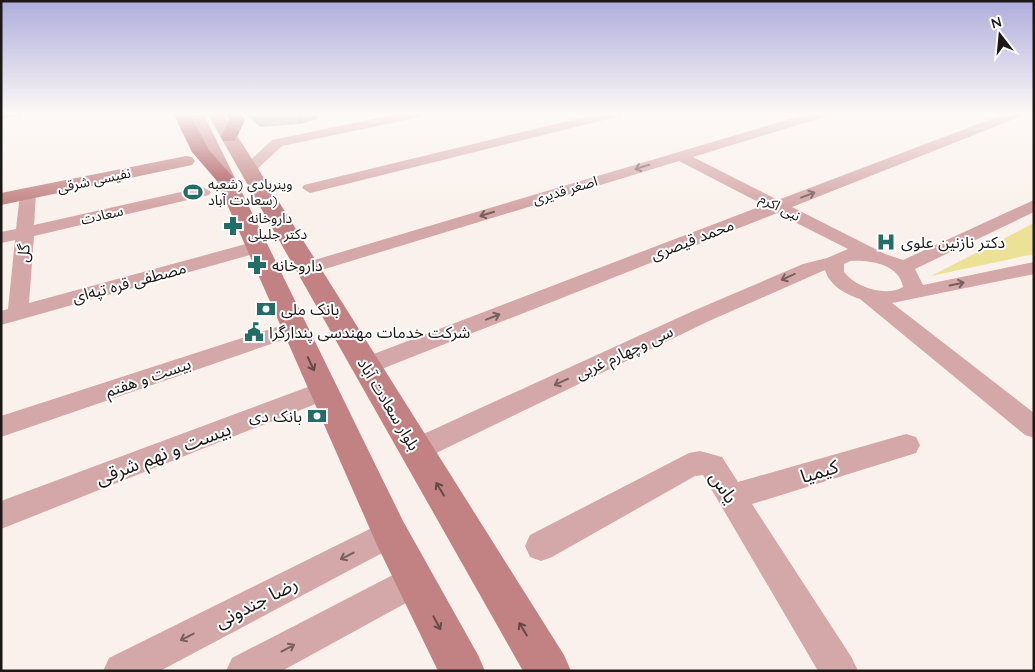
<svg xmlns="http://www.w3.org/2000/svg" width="1035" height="672" viewBox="0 0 1035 672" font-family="Quicksand,'Noto Sans Arabic',sans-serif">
  <rect width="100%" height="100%" fill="#faf1ec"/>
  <path fill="#ebe297" d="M1034 223V254L931 276Z"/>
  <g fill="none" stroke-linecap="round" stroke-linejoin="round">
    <g fill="#d4a7a8" fill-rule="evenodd">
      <path d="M1 113H22L20 116 1 119Z"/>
      <path d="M402 113H426L420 117 282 146 254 172 249 174 241 169 272 140Z"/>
      <path d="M601 113H622L620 116 310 193 302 188 304 185Z"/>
      <path d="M810 113H829L827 116 693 157 778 200 1007 113H1024L1022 116 792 207 885 254 903 260 1034 200V212L915 269 923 285 1034 262V274L892 303 1034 413V438L1025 435 860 299C845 294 830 286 825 270L709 321 426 458 416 461 406 458 402 450 406 442 693 311 803 264 827 258 848 249 777 213 374 372 366 374 358 372 354 366 358 360 764 205 679 161 315 272H301L298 268 301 264ZM850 261C870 260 899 264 903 287 886 297 856 288 844 272V264Z"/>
      <path d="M203 187 211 192 209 195 34 236 29 303 257 241 264 243 266 247 264 251 1 325V311L8 309 15 240 1 243V232L16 229 20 194 22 191H34L36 194 34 225Z"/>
      <path d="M295 321 303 323 306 328 303 333 1 437V416Z"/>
      <path d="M324 381 333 383 336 390 333 397 1 529V501Z"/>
      <path d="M906 434 916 437 920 445 916 453 752 504 852 658 858 671H818L703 475 695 476 552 557 541 561 530 557 525 546 530 535 689 453 700 451 722 457 738 482Z"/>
      <path d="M390 519 401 523 406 533 401 543 160 671H103L109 658Z"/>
      <path d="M414 564 426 568 431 580 426 592 282 671H226L232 658Z"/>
    </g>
    <g fill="#c28284" fill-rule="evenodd">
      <path d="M187 113H203L403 521 478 655 485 671H438L377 545Z"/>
      <path d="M207 113H223L564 655 571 671H523Z"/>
      <path d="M186 156 192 157 195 161 192 165 1 205V193Z"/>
    </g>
    <g fill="#a64d54" fill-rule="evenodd">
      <path d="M173 113H189L209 150 233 177 231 181H217L192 152Z"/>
      <path d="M225 113H241L245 120 235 141H223L221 137 229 120Z"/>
    </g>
  </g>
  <path fill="#a19d96" d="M245 113H316L317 119 299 124 260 127Z"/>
  <path fill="#837f7a" d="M296 113H316L317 119 299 124Z"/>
  <defs><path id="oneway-shaft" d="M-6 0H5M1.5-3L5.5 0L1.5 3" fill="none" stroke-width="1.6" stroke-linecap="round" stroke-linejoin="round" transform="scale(1.25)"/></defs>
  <g stroke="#78605f">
    <use href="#oneway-shaft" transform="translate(642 167) rotate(163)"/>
    <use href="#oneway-shaft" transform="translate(808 195) rotate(-21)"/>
    <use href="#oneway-shaft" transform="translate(487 214) rotate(163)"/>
    <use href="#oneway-shaft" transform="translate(788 277) rotate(156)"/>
    <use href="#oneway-shaft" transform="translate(957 284) rotate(-12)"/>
    <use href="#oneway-shaft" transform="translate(493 317) rotate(-21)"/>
    <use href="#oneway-shaft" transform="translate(561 382) rotate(155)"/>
    <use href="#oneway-shaft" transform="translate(347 556) rotate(153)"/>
    <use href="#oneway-shaft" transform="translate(187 637) rotate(153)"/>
    <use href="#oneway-shaft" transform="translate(288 648) rotate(-28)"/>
  </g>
  <g stroke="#664848">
    <use href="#oneway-shaft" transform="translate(311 364) rotate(65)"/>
    <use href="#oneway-shaft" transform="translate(440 489) rotate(-121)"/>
    <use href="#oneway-shaft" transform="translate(437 623) rotate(62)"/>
    <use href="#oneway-shaft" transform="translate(523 629) rotate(-121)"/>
  </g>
  <linearGradient id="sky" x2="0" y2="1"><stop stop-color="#afacdd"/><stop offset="0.55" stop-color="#fdf9f6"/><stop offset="1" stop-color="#fdf9f6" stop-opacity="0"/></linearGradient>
  <rect width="1035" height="207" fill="url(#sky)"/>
  <defs>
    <g id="stadium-bare" transform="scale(1.5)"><path d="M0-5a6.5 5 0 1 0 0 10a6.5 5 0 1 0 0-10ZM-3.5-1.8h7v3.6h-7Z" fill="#236d67" stroke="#fff" stroke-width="2.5" paint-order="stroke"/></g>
    <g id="pharmacy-bare" transform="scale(1.5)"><path d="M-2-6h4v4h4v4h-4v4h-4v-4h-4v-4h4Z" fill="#236d67" stroke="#fff" stroke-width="2.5" paint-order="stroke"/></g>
    <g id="hospital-bare" transform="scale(1.5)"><path d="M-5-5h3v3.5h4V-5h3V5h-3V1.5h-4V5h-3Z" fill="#236d67" stroke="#fff" stroke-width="2.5" paint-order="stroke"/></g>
    <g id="bank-bare" transform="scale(1.5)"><path d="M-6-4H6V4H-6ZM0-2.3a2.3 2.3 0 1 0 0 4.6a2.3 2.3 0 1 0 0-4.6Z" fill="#236d67" stroke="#fff" stroke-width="2.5" paint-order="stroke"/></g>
    <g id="civic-bare" transform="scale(1.5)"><path d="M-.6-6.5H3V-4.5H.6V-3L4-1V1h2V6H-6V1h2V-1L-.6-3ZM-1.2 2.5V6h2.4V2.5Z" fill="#236d67" stroke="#fff" stroke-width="2.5" paint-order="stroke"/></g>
  </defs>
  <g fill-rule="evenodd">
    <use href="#stadium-bare" x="193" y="192"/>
    <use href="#pharmacy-bare" x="233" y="226"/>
    <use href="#hospital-bare" x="886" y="242"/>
    <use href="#pharmacy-bare" x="257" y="265"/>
    <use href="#bank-bare" x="266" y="309"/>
    <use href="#civic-bare" x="254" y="332"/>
    <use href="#bank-bare" x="317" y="416"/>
  </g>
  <g text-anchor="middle" stroke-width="4" stroke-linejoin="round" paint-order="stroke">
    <g font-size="14" fill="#1b1816" stroke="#fff">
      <text transform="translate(94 180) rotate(-12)" y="5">نفیسی شرقی</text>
      <text transform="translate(565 190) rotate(-17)" y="5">اصغر قدیری</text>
      <text transform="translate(780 207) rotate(27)" y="5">نبی اکرم</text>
      <text transform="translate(102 215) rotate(-13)" y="5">سعادت</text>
    </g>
    <g font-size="14" fill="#1b1816" stroke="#fff" text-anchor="start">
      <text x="208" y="189">وینربادی (شعبه<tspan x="208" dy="16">سعادت آباد)</tspan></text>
      <text x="248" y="223">داروخانه<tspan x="248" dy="16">دکتر جلیلی</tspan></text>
    </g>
    <g font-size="16" fill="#1b1816" stroke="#fff">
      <text transform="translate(692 239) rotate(-21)" y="6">محمد قیصری</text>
      <text transform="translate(23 253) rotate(-85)" y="6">گل</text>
      <text transform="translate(129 282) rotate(-15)" y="6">مصطفی قره تپه‌ای</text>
      <text transform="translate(624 352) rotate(-25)" y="6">سی وچهارم غربی</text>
      <text transform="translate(148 377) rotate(-19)" y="6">بیست و هفتم</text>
      <text transform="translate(389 404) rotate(59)" y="6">بلوار سعادت آباد</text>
    </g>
    <g font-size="16" fill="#1b1816" stroke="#fff" text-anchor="start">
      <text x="901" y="248">دکتر نازنین علوی</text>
      <text x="272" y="271">داروخانه</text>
      <text x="281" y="315">بانک ملی</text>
      <text x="269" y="338">شرکت خدمات مهندسى پندارگرا</text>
      <text x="302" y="422" text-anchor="end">بانک دی</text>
    </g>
    <g font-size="19" fill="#1b1816" stroke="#fff">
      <text transform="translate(163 453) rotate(-21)" y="7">بیست و نهم شرقی</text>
      <text transform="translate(819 471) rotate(-17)" y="7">کیمیا</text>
      <text transform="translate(724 487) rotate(56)" y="7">یاس</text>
      <text transform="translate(256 602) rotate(-27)" y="7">رضا جندونی</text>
    </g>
  </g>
  <rect width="1035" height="672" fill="none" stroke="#1b1816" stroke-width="5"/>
  <g transform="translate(1000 35) rotate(344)" stroke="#ffffff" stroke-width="4" paint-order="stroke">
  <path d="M0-4L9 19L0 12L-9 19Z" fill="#1b1816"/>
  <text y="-8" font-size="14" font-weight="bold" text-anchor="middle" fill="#1b1816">N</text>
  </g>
</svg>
